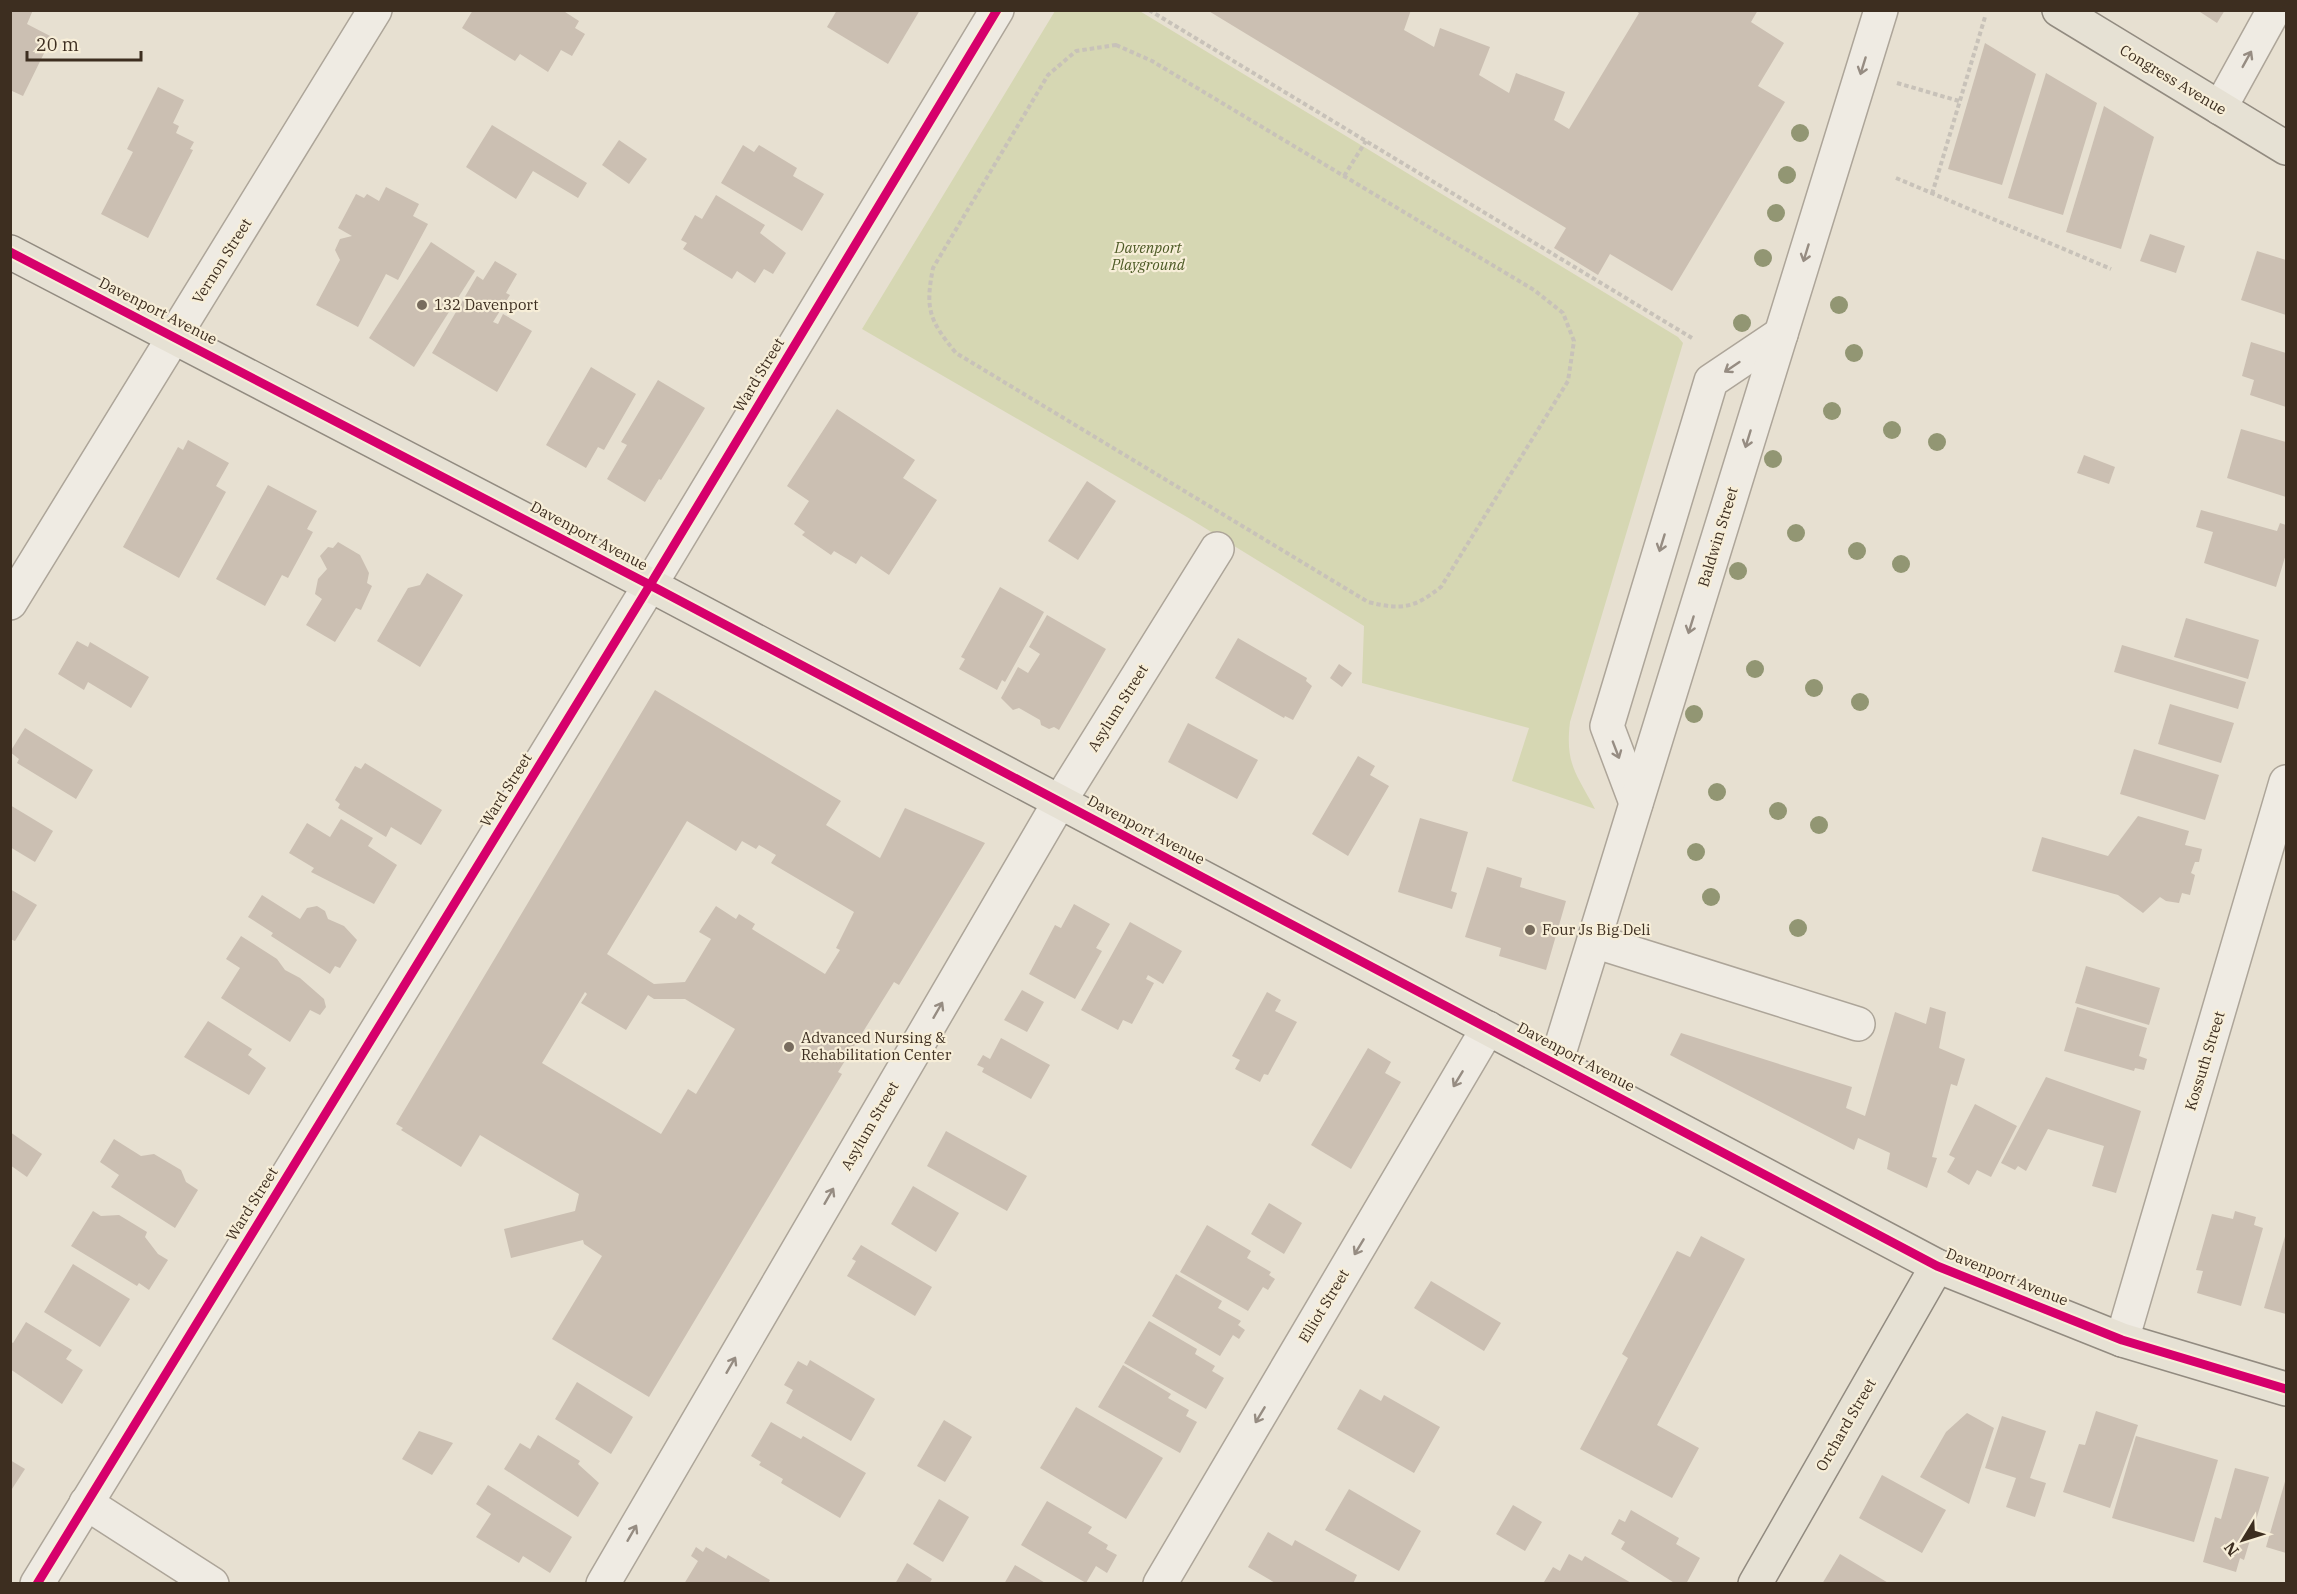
<svg xmlns="http://www.w3.org/2000/svg" width="2297" height="1594" viewBox="0 0 2297 1594" font-family="'IBM Plex Serif',serif">
  <rect width="100%" height="100%" fill="#e7e0d1"/>
  <path fill="#d6d7b3" d="M1138 10 1678 337 1683 343 1570 722C1565 764 1576 773 1595 809L1512 781 1529 728 1362 683 1364 626 1187 517 862 329 1055 11Z"/>
  <g fill="#cbbfb2" fill-rule="evenodd">
    <path d="M10 10H33L27 24 52 37 23 96 12 91 10 95Z"/>
    <path d="M473 10H562L579 21 575 28 585 34 572 56 561 50 548 72 520 54 515 61 462 28Z"/>
    <path d="M837 10H920L888 64 827 27Z"/>
    <path d="M1207 10H1411L1404 30 1434 47 1440 28 1490 47 1479 75 1509 93 1516 73 1565 92 1554 120 1569 129 1639 13 1634 10H1758L1751 22 1784 43 1758 86 1785 102 1672 291 1610 254 1598 275 1554 248 1566 228Z"/>
    <path d="M2197 10H2225L2217 23Z"/>
    <path d="M1985 43 2036 74 2002 185 1948 169Z"/>
    <path d="M2046 73 2097 103 2063 215 2008 198Z"/>
    <path d="M158 87 184 100 173 123 179 126 176 133 194 142 190 149 193 150 148 238 101 214 133 152 127 149Z"/>
    <path d="M2104 106 2154 137 2121 249 2066 232Z"/>
    <path d="M492 125 587 183 578 198 533 171 516 199 466 167Z"/>
    <path d="M619 140 647 159 629 184 602 165Z"/>
    <path d="M743 145 754 152 759 145 797 168 793 176 824 194 802 231 721 183Z"/>
    <path d="M386 187 419 204 413 216 428 224 398 280 386 274 358 327 316 305 340 260 335 250 340 239 352 236 338 228 356 194 364 198 367 194 379 201Z"/>
    <path d="M716 195 765 225 760 233 786 253 773 274 764 269 755 283 737 271 732 279 683 249 687 243 681 240 695 215 702 219Z"/>
    <path d="M2150 234 2185 246 2176 273 2140 261Z"/>
    <path d="M431 242 475 271 414 367 369 338Z"/>
    <path d="M2257 251 2286 260V315L2241 300Z"/>
    <path d="M495 261 517 274 506 293 510 295 493 322 498 324 503 314 532 331 497 392 432 353 477 276 483 280Z"/>
    <path d="M2251 342 2286 353V407L2250 395 2254 380 2242 376Z"/>
    <path d="M591 367 636 394 604 450 598 447 586 468 546 445Z"/>
    <path d="M658 380 705 408 661 480 659 479 645 502 607 479 627 445 621 442Z"/>
    <path d="M837 409 915 460 903 478 937 500 889 575 861 556 856 564 834 551 831 555 802 535 805 532 794 524 809 501 787 486Z"/>
    <path d="M2241 429 2286 442V497L2227 478Z"/>
    <path d="M188 440 229 463 216 486 226 492 179 578 123 547 178 447 183 450Z"/>
    <path d="M2084 455 2115 467 2109 484 2077 473Z"/>
    <path d="M1087 481 1116 501 1078 560 1048 541Z"/>
    <path d="M268 485 317 511 307 529 313 532 288 578 282 575 265 606 216 579Z"/>
    <path d="M2201 510 2277 531 2280 523 2286 525V554L2276 587 2204 563 2213 532 2196 527Z"/>
    <path d="M338 542 360 555 369 573 367 583 372 586 361 610 356 608 335 642 306 625 322 599 315 594 318 579 327 569 320 556 328 547 333 548Z"/>
    <path d="M427 573 463 595 420 667 377 641 408 588 420 585Z"/>
    <path d="M1000 587 1044 612 1005 682 1002 680 997 690 959 669 965 659 961 657Z"/>
    <path d="M1047 615 1106 649 1059 730 1054 727 1049 729 1041 725 1040 720 1019 708 1013 710 1001 698 1018 667 1028 673 1040 654 1029 647Z"/>
    <path d="M2186 618 2259 640 2248 679 2174 657Z"/>
    <path d="M1238 638 1307 678 1306 681 1312 686 1293 720 1285 716 1284 718 1215 678Z"/>
    <path d="M77 641 88 647 90 642 149 677 131 708 88 682 84 690 58 674Z"/>
    <path d="M2122 645 2246 682 2238 709 2114 672Z"/>
    <path d="M1339 664 1352 673 1342 687 1330 678Z"/>
    <path d="M655 690 841 801 826 825 880 858 905 808 985 843 899 985 894 982 838 1072 842 1074 649 1397 552 1339 602 1256 584 1244 583 1240 511 1258 504 1229 575 1211 579 1194 480 1135 461 1167 401 1130 403 1128 396 1124ZM687 821 736 851 742 841 756 849 759 845 776 855 771 863 854 912 836 948 840 950 825 974 752 929 755 924 739 914 736 919 716 906 699 932 711 939 685 982 654 984 607 954ZM585 992 587 994 581 1003 626 1030 648 995 654 999H685L735 1029 696 1094 688 1089 661 1134 542 1063Z"/>
    <path d="M2170 704 2234 723 2221 763 2158 744Z"/>
    <path d="M1188 723 1258 760 1237 799 1168 762Z"/>
    <path d="M25 728 93 770 76 799 17 763 19 759 10 752Z"/>
    <path d="M2134 749 2219 775 2205 820 2120 794Z"/>
    <path d="M1358 756 1375 766 1370 775 1389 786 1348 856 1312 834Z"/>
    <path d="M365 763 442 810 421 845 391 827 386 837 338 808 340 804 335 800 355 766 361 769Z"/>
    <path d="M10 805 53 831 35 862 10 847Z"/>
    <path d="M2138 816 2189 831 2185 845 2202 849 2199 862H2195L2191 873 2195 875 2190 895 2182 893 2179 903 2166 901 2160 897 2143 913 2118 895 2032 871 2042 837 2108 856Z"/>
    <path d="M1420 818 1468 832 1451 891 1457 893 1452 909 1398 892Z"/>
    <path d="M341 819 373 838 368 846 397 865 374 904 311 872 314 868 289 853 307 823 330 837Z"/>
    <path d="M1487 867 1522 878 1520 887 1566 901 1546 970 1499 956 1501 948 1465 937Z"/>
    <path d="M10 889 37 905 15 941 10 939Z"/>
    <path d="M262 895 300 919 307 908 317 906 325 911 328 919 344 926 357 940 340 968 335 966 330 974 271 936 273 933 248 917Z"/>
    <path d="M1074 904 1110 924 1096 948 1102 951 1075 999 1029 974 1055 925 1061 928Z"/>
    <path d="M1130 922 1182 951 1163 984 1148 975 1146 979 1154 983 1132 1024 1123 1020 1118 1030 1081 1010Z"/>
    <path d="M241 936 277 959 285 970 300 978 324 999 326 1007 320 1015 310 1010 290 1042 221 998 240 968 226 959Z"/>
    <path d="M2086 966 2160 988 2149 1025 2075 1003Z"/>
    <path d="M1022 990 1044 1002 1027 1032 1004 1020Z"/>
    <path d="M1267 992 1281 1000 1275 1011 1297 1022 1268 1075 1264 1074 1260 1082 1235 1069 1240 1060 1232 1056Z"/>
    <path d="M1930 1007 1946 1012 1939 1048 1965 1059 1957 1086 1951 1084 1932 1157 1937 1158 1927 1188 1887 1169 1890 1153 1858 1138 1854 1150 1670 1055 1681 1033 1852 1087 1846 1108 1865 1116 1895 1012 1926 1024Z"/>
    <path d="M2077 1007 2147 1028 2139 1056 2147 1059 2144 1070 2135 1068 2134 1071 2064 1051Z"/>
    <path d="M208 1021 252 1049 248 1055 266 1068 249 1095 184 1057Z"/>
    <path d="M1001 1038 1050 1065 1031 1099 982 1072 984 1068 977 1065 983 1055 990 1059Z"/>
    <path d="M1368 1048 1391 1062 1385 1073 1401 1082 1351 1169 1311 1145Z"/>
    <path d="M2046 1077 2141 1111 2116 1193 2092 1186 2104 1146 2048 1129 2026 1171 2018 1166 2015 1170 2001 1163Z"/>
    <path d="M1975 1104 2017 1126 1991 1177 1977 1170 1969 1185 1947 1172 1955 1158 1949 1155Z"/>
    <path d="M946 1131 1027 1176 1007 1211 927 1166Z"/>
    <path d="M10 1132 42 1154 27 1177 10 1165Z"/>
    <path d="M114 1139 141 1156 154 1154 181 1170 186 1182 198 1190 175 1228 111 1187 119 1175 100 1162Z"/>
    <path d="M913 1186 959 1213 936 1252 891 1224Z"/>
    <path d="M1269 1203 1302 1223 1284 1254 1251 1234Z"/>
    <path d="M93 1211 101 1216 119 1215 147 1232 145 1237 158 1254 168 1260 149 1290 139 1283 137 1286 71 1246Z"/>
    <path d="M2235 1211 2256 1217 2254 1225 2263 1228 2241 1306 2197 1293 2203 1271 2196 1270 2212 1214 2233 1219Z"/>
    <path d="M1207 1225 1251 1251 1247 1258 1271 1272 1269 1275 1275 1279 1268 1290 1263 1287 1248 1311 1180 1272Z"/>
    <path d="M2286 1233V1314L2264 1308Z"/>
    <path d="M1701 1236 1745 1259 1657 1425 1699 1448 1672 1498 1580 1449 1628 1358 1622 1354 1677 1251 1690 1257Z"/>
    <path d="M861 1245 932 1287 915 1316 847 1276 856 1261 852 1259Z"/>
    <path d="M73 1264 130 1299 100 1347 44 1312Z"/>
    <path d="M1176 1274 1222 1301 1218 1308 1241 1321 1238 1325 1245 1330 1239 1339 1233 1335 1220 1356 1152 1316Z"/>
    <path d="M1431 1281 1501 1323 1484 1351 1414 1308Z"/>
    <path d="M1149 1321 1197 1349 1195 1354 1215 1366 1212 1371 1224 1378 1206 1409 1124 1363Z"/>
    <path d="M26 1322 72 1350 66 1359 83 1370 62 1404 10 1369V1341L13 1343Z"/>
    <path d="M810 1360 875 1399 851 1441 786 1403 793 1390 784 1385 798 1361 807 1366Z"/>
    <path d="M1123 1365 1171 1394 1168 1398 1189 1410 1186 1416 1197 1422 1180 1453 1098 1407Z"/>
    <path d="M577 1382 633 1417 611 1454 555 1419Z"/>
    <path d="M1360 1389 1381 1401 1384 1395 1440 1427 1414 1473 1337 1429Z"/>
    <path d="M1076 1407 1163 1458 1126 1519 1040 1468Z"/>
    <path d="M2096 1411 2138 1425 2110 1508 2063 1492 2079 1444 2085 1445Z"/>
    <path d="M1967 1413 1994 1428 1969 1504 1920 1477 1946 1432Z"/>
    <path d="M2002 1416 2046 1431 2030 1478 2046 1483 2035 1517 2006 1507 2016 1478 1985 1468Z"/>
    <path d="M944 1420 972 1437 945 1482 917 1466Z"/>
    <path d="M771 1422 801 1439 803 1436 866 1473 840 1518 781 1483 783 1479 759 1465 761 1462 751 1456Z"/>
    <path d="M419 1431 453 1443 432 1475 402 1459Z"/>
    <path d="M538 1435 580 1461 578 1464 599 1483 578 1517 504 1469 520 1443 530 1449Z"/>
    <path d="M2136 1436 2218 1460 2194 1542 2112 1518Z"/>
    <path d="M10 1460 25 1469 10 1492Z"/>
    <path d="M2235 1468 2269 1477 2244 1560 2240 1558 2236 1572 2203 1562 2215 1517 2221 1519Z"/>
    <path d="M1882 1475 1946 1510 1922 1553 1859 1518Z"/>
    <path d="M2286 1478V1553L2266 1547Z"/>
    <path d="M488 1485 572 1537 550 1573 523 1556 519 1563 476 1537 491 1514 476 1504Z"/>
    <path d="M1349 1489 1421 1531 1399 1571 1325 1530Z"/>
    <path d="M939 1499 969 1517 943 1562 913 1544Z"/>
    <path d="M1047 1501 1092 1527 1088 1533 1108 1545 1106 1549 1117 1555 1107 1573 1096 1566 1086 1583 1021 1545Z"/>
    <path d="M1513 1505 1542 1522 1525 1551 1496 1534Z"/>
    <path d="M1631 1510 1679 1538 1676 1544 1700 1558 1686 1584H1676L1621 1549 1625 1542 1611 1534 1619 1519 1625 1522Z"/>
    <path d="M1268 1532 1292 1546 1295 1540 1357 1575 1353 1584H1277L1248 1567Z"/>
    <path d="M696 1547 703 1552 706 1547 726 1559 728 1555 770 1580 768 1584H684L698 1561 691 1556Z"/>
    <path d="M1569 1554 1582 1561 1585 1556 1633 1584 1544 1582 1553 1567 1560 1571Z"/>
    <path d="M1840 1554 1890 1584H1822Z"/>
    <path d="M907 1563 932 1579 929 1584H895Z"/>
    <path d="M1015 1565 1047 1584H1004Z"/>
  </g>
  <g fill="none" stroke-linecap="round" stroke-linejoin="round">
    <g stroke="#ada599" stroke-width="36">
      <g id="minor">
        <path d="M2220 108 2274 10"/>
        <path d="M10 603 375 10"/>
        <path d="M1636 803 1607 726 1711 381 1781 334"/>
        <path d="M1594 941 1858 1024"/>
        <path d="M1556 1063 1881 10"/>
        <path d="M2122 1340 2286 782"/>
        <path d="M86 1503 212 1584"/>
        <path d="M37 1584 650 585 997 10"/>
        <path d="M603 1584 1060 801 1217 549"/>
        <path d="M1160 1584 1488 1028"/>
      </g>
    </g>
    <g stroke="#928b80" stroke-width="36">
      <g id="major">
        <path d="M2059 10 2286 148"/>
        <path d="M10 252 650 585 1937 1266 2122 1340 2286 1389"/>
        <path d="M1755 1584 1937 1266"/>
      </g>
    </g>
    <g stroke="#c8c2b9" stroke-width="4" stroke-dasharray="4.5 3" stroke-linecap="butt">
      <path d="M1149 10 1692 338"/>
      <path d="M1116 45 1152 61 1534 290 1563 313 1574 341 1568 381 1441 587C1413 609 1401 610 1368 602L956 353C929 320 925 309 933 268L1048 75 1076 51Z"/>
      <path d="M1897 83 1959 101"/>
      <path d="M1344 176 1366 141"/>
      <path d="M1896 178 2111 269"/>
      <path d="M1932 194 1985 17"/>
    </g>
    <use href="#minor" stroke="#efebe3" stroke-width="33"/>
    <use href="#major" stroke="#e6e1d4" stroke-width="33"/>
    <g stroke="#f7eed8" stroke-width="13">
      <g id="cycleway">
        <path d="M10 252 650 585 1937 1266 2122 1340 2286 1389"/>
        <path d="M37 1584 650 585 997 10"/>
      </g>
    </g>
    <use href="#cycleway" stroke="#d6006c" stroke-width="9"/>
  </g>
  <g fill="#929673">
    <circle cx="1800" cy="133" r="9"/>
    <circle cx="1787" cy="175" r="9"/>
    <circle cx="1776" cy="213" r="9"/>
    <circle cx="1763" cy="258" r="9"/>
    <circle cx="1839" cy="305" r="9"/>
    <circle cx="1742" cy="323" r="9"/>
    <circle cx="1854" cy="353" r="9"/>
    <circle cx="1832" cy="411" r="9"/>
    <circle cx="1892" cy="430" r="9"/>
    <circle cx="1937" cy="442" r="9"/>
    <circle cx="1773" cy="459" r="9"/>
    <circle cx="1796" cy="533" r="9"/>
    <circle cx="1857" cy="551" r="9"/>
    <circle cx="1901" cy="564" r="9"/>
    <circle cx="1738" cy="571" r="9"/>
    <circle cx="1755" cy="669" r="9"/>
    <circle cx="1814" cy="688" r="9"/>
    <circle cx="1860" cy="702" r="9"/>
    <circle cx="1694" cy="714" r="9"/>
    <circle cx="1717" cy="792" r="9"/>
    <circle cx="1778" cy="811" r="9"/>
    <circle cx="1819" cy="825" r="9"/>
    <circle cx="1696" cy="852" r="9"/>
    <circle cx="1711" cy="897" r="9"/>
    <circle cx="1798" cy="928" r="9"/>
  </g>
  <defs><path id="oneway-shaft" d="M-6 0H5M1.5-3L5.5 0L1.5 3" fill="none" stroke-width="1.6" stroke-linecap="round" stroke-linejoin="round" transform="scale(1.5)"/></defs>
  <g stroke="#968c82">
    <use href="#oneway-shaft" transform="translate(2247 59) rotate(-61)"/>
    <use href="#oneway-shaft" transform="translate(1863 66) rotate(107)"/>
    <use href="#oneway-shaft" transform="translate(1806 253) rotate(107)"/>
    <use href="#oneway-shaft" transform="translate(1732 367) rotate(146)"/>
    <use href="#oneway-shaft" transform="translate(1748 439) rotate(107)"/>
    <use href="#oneway-shaft" transform="translate(1662 543) rotate(107)"/>
    <use href="#oneway-shaft" transform="translate(1691 625) rotate(107)"/>
    <use href="#oneway-shaft" transform="translate(1616 750) rotate(69)"/>
    <use href="#oneway-shaft" transform="translate(938 1010) rotate(-60)"/>
    <use href="#oneway-shaft" transform="translate(1458 1079) rotate(121)"/>
    <use href="#oneway-shaft" transform="translate(829 1196) rotate(-60)"/>
    <use href="#oneway-shaft" transform="translate(1359 1247) rotate(121)"/>
    <use href="#oneway-shaft" transform="translate(731 1365) rotate(-60)"/>
    <use href="#oneway-shaft" transform="translate(1260 1415) rotate(121)"/>
    <use href="#oneway-shaft" transform="translate(632 1533) rotate(-60)"/>
  </g>
  <g fill="#786c5e" stroke="#f7eed8" stroke-width="2">
    <circle cx="422" cy="305" r="6"/>
    <circle cx="1530" cy="930" r="6"/>
    <circle cx="789" cy="1047" r="6"/>
  </g>
  <g text-anchor="middle" stroke-width="4.5" stroke-linejoin="round" paint-order="stroke">
    <g font-size="15" fill="#3d2e20" stroke="#f7eed8">
      <text transform="translate(2173 80) rotate(31)" y="5">Congress Avenue</text>
      <text transform="translate(222 261) rotate(-58)" y="5">Vernon Street</text>
      <text transform="translate(158 311) rotate(27)" y="5">Davenport Avenue</text>
      <text transform="translate(759 375) rotate(-59)" y="5">Ward Street</text>
      <text transform="translate(589 536) rotate(28)" y="5">Davenport Avenue</text>
      <text transform="translate(1718 537) rotate(-73)" y="5">Baldwin Street</text>
      <text transform="translate(1118 708) rotate(-58)" y="5">Asylum Street</text>
      <text transform="translate(506 790) rotate(-58)" y="5">Ward Street</text>
      <text transform="translate(1146 830) rotate(28)" y="5">Davenport Avenue</text>
      <text transform="translate(1576 1057) rotate(28)" y="5">Davenport Avenue</text>
      <text transform="translate(2205 1061) rotate(-73)" y="5">Kossuth Street</text>
      <text transform="translate(870 1126) rotate(-60)" y="5">Asylum Street</text>
      <text transform="translate(252 1204) rotate(-58)" y="5">Ward Street</text>
      <text transform="translate(2007 1277) rotate(22)" y="5">Davenport Avenue</text>
      <text transform="translate(1324 1306) rotate(-59)" y="5">Elliot Street</text>
      <text transform="translate(1846 1425) rotate(-60)" y="5">Orchard Street</text>
    </g>
    <g font-size="15" font-style="italic" fill="#4d5a26" stroke="#f7eed8">
      <text x="1148" y="253">Davenport<tspan x="1148" dy="17">Playground</tspan></text>
    </g>
    <g font-size="15" fill="#3d2e20" stroke="#f7eed8" text-anchor="start">
      <text x="434" y="310">132 Davenport</text>
      <text x="1542" y="935">Four Js Big Deli</text>
      <text x="801" y="1043">Advanced Nursing &amp;<tspan x="801" dy="17">Rehabilitation Center</tspan></text>
    </g>
  </g>
  <rect width="2297" height="1594" fill="none" stroke="#3d2e20" stroke-width="24"/>
  <g transform="translate(2243 1540) rotate(232)" stroke="#f7eed8" stroke-width="4.5" paint-order="stroke">
  <path d="M0-4.5L10 22L0 15L-10 22Z" fill="#3d2e20"/>
  <text y="-9" font-size="16" font-weight="bold" text-anchor="middle" fill="#3d2e20">N</text>
  </g>
  <path d="M27 51v9h114v-9" fill="none" stroke="#3d2e20" stroke-width="3"/>
  <text x="36" y="51" font-size="18" fill="#3d2e20" stroke="#f7eed8" stroke-width="4.5" paint-order="stroke">20 m</text>
</svg>
